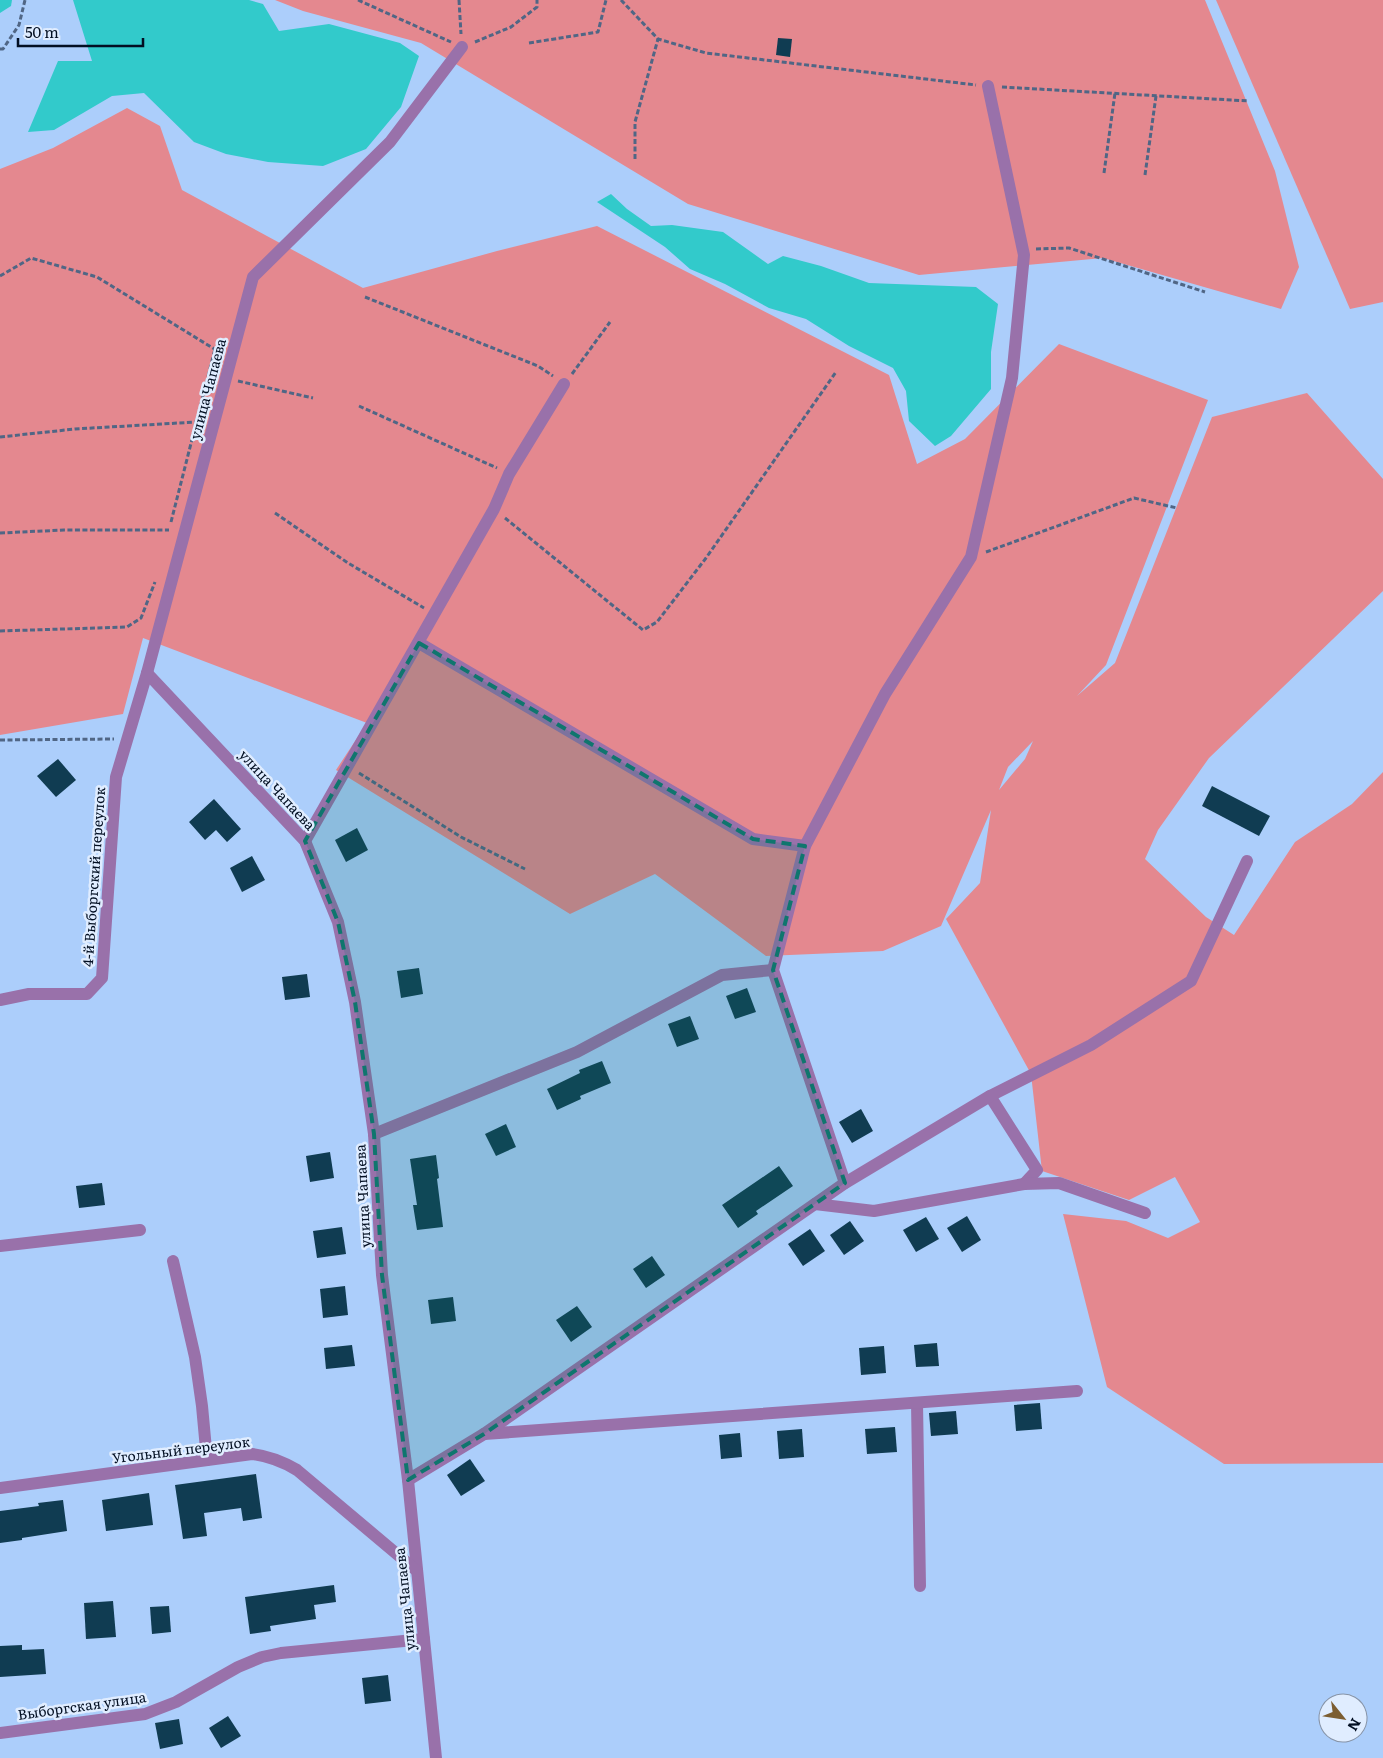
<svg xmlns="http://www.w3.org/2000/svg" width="1383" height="1758" viewBox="0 0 1383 1758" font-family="Literata,serif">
  <rect width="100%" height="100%" fill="#accefb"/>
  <g fill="#e4888f" fill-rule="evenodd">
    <path d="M275 0H1205L1275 171 1299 267 1281 309 1103 258 919 275 688 204 421 43 303 11Z"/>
    <path d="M1216 0H1383V302L1350 309Z"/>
    <path d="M127 108 160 126 182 190 363 288 497 251 597 226 889 375 917 464 965 439 1059 344 1208 400 1106 665 1077 696 1115 663 1212 417 1307 393 1383 479V591L1209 758 1158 830 1145 859 1206 917 1234 935 1295 842 1352 804 1383 772V1463L1224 1464 1107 1387 1063 1214 1126 1221 1168 1238 1200 1222 1175 1177 1129 1200 1042 1171 1031 1074 946 919 980 883 991 810 941 926 883 951 766 956 655 874 570 914 336 770 367 723 143 638 123 714 0 735V169L53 148ZM1033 741 1025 759 999 790 1008 767Z"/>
  </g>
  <g fill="#32cacb">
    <path d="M0 0H12L11 6 0 13Z"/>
    <path d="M73 0H249L263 4 279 31 329 24 400 43 419 56 401 107 366 149 323 166 268 162 226 154 194 142 144 93 112 96 54 130 28 132 58 61H92Z"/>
    <path d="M611 194 627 209 651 226 672 225 723 232 768 264 783 256 821 266 869 283 976 287 998 304 991 352V389L951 436 935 446 909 421 906 391 893 368 849 346 806 319 769 308 725 284 690 269 665 247 597 202Z"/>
  </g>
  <g fill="#103c52">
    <path d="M778 38 792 39 790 57 776 55Z"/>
    <path d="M58 759 76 780 56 797 37 776Z"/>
    <path d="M1212 786 1270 816 1259 836 1202 806Z"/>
    <path d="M214 799 241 829 227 842 216 830 205 840 189 822Z"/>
    <path d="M357 828 368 850 346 862 335 840Z"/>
    <path d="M252 856 265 880 242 892 230 868Z"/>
    <path d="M419 968 423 994 401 998 397 971Z"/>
    <path d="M307 974 310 997 285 1000 282 977Z"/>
    <path d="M747 988 756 1012 735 1019 726 996Z"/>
    <path d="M690 1016 699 1039 677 1047 668 1024Z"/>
    <path d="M602 1061 611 1083 580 1096 581 1099 557 1110 547 1089 580 1073 579 1070Z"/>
    <path d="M861 1109 873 1131 852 1143 839 1122Z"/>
    <path d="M506 1124 516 1147 496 1156 485 1134Z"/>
    <path d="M330 1152 334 1178 310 1182 306 1156Z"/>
    <path d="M436 1155 439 1178 437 1179 443 1227 417 1230 413 1205H417L410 1159Z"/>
    <path d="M779 1166 793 1186 756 1211 758 1214 738 1228 722 1205Z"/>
    <path d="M102 1183 105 1205 79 1208 76 1186Z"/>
    <path d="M967 1216 981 1240 962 1252 947 1228Z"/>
    <path d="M926 1217 939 1239 916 1252 903 1230Z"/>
    <path d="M850 1221 864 1241 844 1255 830 1235Z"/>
    <path d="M342 1227 346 1254 317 1258 313 1231Z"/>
    <path d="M810 1229 825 1251 803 1266 788 1244Z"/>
    <path d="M652 1256 665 1275 646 1288 633 1269Z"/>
    <path d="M345 1286 348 1315 323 1318 320 1289Z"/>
    <path d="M453 1297 456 1321 431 1324 428 1300Z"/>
    <path d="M577 1306 592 1327 571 1342 556 1320Z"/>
    <path d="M937 1343 939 1366 916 1367 914 1345Z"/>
    <path d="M352 1345 355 1366 326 1369 324 1348Z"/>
    <path d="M884 1346 886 1373 861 1375 859 1348Z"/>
    <path d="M1040 1403 1042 1429 1016 1431 1014 1405Z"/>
    <path d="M956 1411 958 1434 931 1436 929 1413Z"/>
    <path d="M895 1427 897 1452 867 1454 865 1429Z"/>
    <path d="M802 1429 804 1457 779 1459 777 1431Z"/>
    <path d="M740 1433 742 1457 721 1459 719 1435Z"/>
    <path d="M470 1459 485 1481 461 1496 447 1475Z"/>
    <path d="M256 1474 262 1518 243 1521 241 1508 204 1513 207 1536 183 1539 175 1485Z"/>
    <path d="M149 1493 153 1525 106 1531 102 1500Z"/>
    <path d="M63 1500 67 1531 22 1538V1540L0 1543V1511L39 1506 38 1503Z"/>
    <path d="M334 1585 336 1602 314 1605 316 1619 270 1626 271 1631 250 1634 245 1597Z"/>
    <path d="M113 1601 116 1637 86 1639 84 1603Z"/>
    <path d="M169 1606 171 1632 152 1634 150 1607Z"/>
    <path d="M22 1645V1650L44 1649 46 1674 0 1677V1646Z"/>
    <path d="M388 1675 391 1701 365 1704 362 1678Z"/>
    <path d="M228 1716 241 1736 221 1748 209 1728Z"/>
    <path d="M179 1719 183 1744 160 1749 155 1723Z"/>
  </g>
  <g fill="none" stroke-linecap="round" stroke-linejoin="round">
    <g stroke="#506685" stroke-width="3" stroke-dasharray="5 2.5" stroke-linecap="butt">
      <path d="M358 0 451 42"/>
      <path d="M459 0 461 34"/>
      <path d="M621 0 658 39 706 53 976 85"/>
      <path d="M475 42 511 27 537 7V0"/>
      <path d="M529 43 598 32 606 0"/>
      <path d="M0 49H3L19 25 25 0"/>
      <path d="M1002 87 1249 101"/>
      <path d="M635 159V122L658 39"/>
      <path d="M1104 173 1115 93"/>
      <path d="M1145 175 1156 96"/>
      <path d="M1036 249 1069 248 1205 292"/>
      <path d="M0 276 31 258 97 277 216 350"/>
      <path d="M365 297 538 366 553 376"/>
      <path d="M572 374 610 322"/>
      <path d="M238 381 313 398"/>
      <path d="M359 406 497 468"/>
      <path d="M0 437 75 429 196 422"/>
      <path d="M275 513 348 563 424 608"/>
      <path d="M505 518 643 630 657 622 706 558 836 372"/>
      <path d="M171 522 215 349"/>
      <path d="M0 533 64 530H169"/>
      <path d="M986 552 1134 498 1177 508"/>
      <path d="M0 631 127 627 141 618 155 582"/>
      <path d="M0 740 114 739"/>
      <path d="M359 773 461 837 525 869"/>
    </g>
    <g stroke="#9971aa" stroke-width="12">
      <path d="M419 643 753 839 805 846"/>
      <path d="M147 673 305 841 338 922 355 1002 374 1134 382 1275 408 1480 436 1758"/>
      <path d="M305 841 494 509 509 474 564 384"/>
      <path d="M0 1000 29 994H87L102 978 116 777 147 673 253 277 390 142 462 47"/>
      <path d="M990 1096 1037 1170 1024 1184"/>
      <path d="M374 1134 577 1052 722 975 773 970"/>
      <path d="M845 1183 773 970 805 846 885 694 971 557 1012 378 1024 255 988 86"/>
      <path d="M815 1204 874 1211 1024 1184 1059 1183 1145 1213"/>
      <path d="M0 1246 140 1230"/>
      <path d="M173 1261 195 1357 202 1406 207 1460"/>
      <path d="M917 1403 920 1586"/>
      <path d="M484 1434 1077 1391"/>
      <path d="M408 1480 484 1434 845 1183 990 1096 1091 1045 1191 981 1247 861"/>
      <path d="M0 1488 252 1454C269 1456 282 1461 297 1470L417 1571"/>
      <path d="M0 1733 145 1714 176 1702 238 1667 262 1657 281 1653 424 1639"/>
    </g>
  </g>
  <path fill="#0f766e" fill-opacity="0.2" stroke="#0f766e" stroke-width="4" stroke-dasharray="10 6" stroke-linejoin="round" d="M419 643 753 839 805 846 773 970 845 1183 484 1434 408 1480 382 1275 374 1134 355 1002 338 922 305 841Z"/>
  <g text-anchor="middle" stroke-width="5" stroke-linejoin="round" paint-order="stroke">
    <g font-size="14" fill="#020f22" stroke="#e0edff">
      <text transform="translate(208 389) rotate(-75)" y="5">улица Чапаева</text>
      <text transform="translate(277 790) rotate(47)" y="5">улица Чапаева</text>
      <text transform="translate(94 877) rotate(-86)" y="5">4-й Выборгский переулок</text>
      <text transform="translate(363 1196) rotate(-93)" y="5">улица Чапаева</text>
      <text transform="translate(181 1450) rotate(-7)" y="5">Угольный переулок</text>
      <text transform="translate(405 1599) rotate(-96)" y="5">улица Чапаева</text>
      <text transform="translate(82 1706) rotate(-8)" y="5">Выборгская улица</text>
    </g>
  </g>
  <g transform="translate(1343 1718) rotate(120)"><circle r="24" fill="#e0edff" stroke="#8794a7"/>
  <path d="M0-4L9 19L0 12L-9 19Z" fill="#7c5e32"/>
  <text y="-8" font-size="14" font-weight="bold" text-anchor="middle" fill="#020f22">N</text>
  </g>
  <path d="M18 38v8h125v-8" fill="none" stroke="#020f22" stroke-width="2.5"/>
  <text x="25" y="38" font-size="15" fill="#020f22" stroke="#e0edff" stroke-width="4" paint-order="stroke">50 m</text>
</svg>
